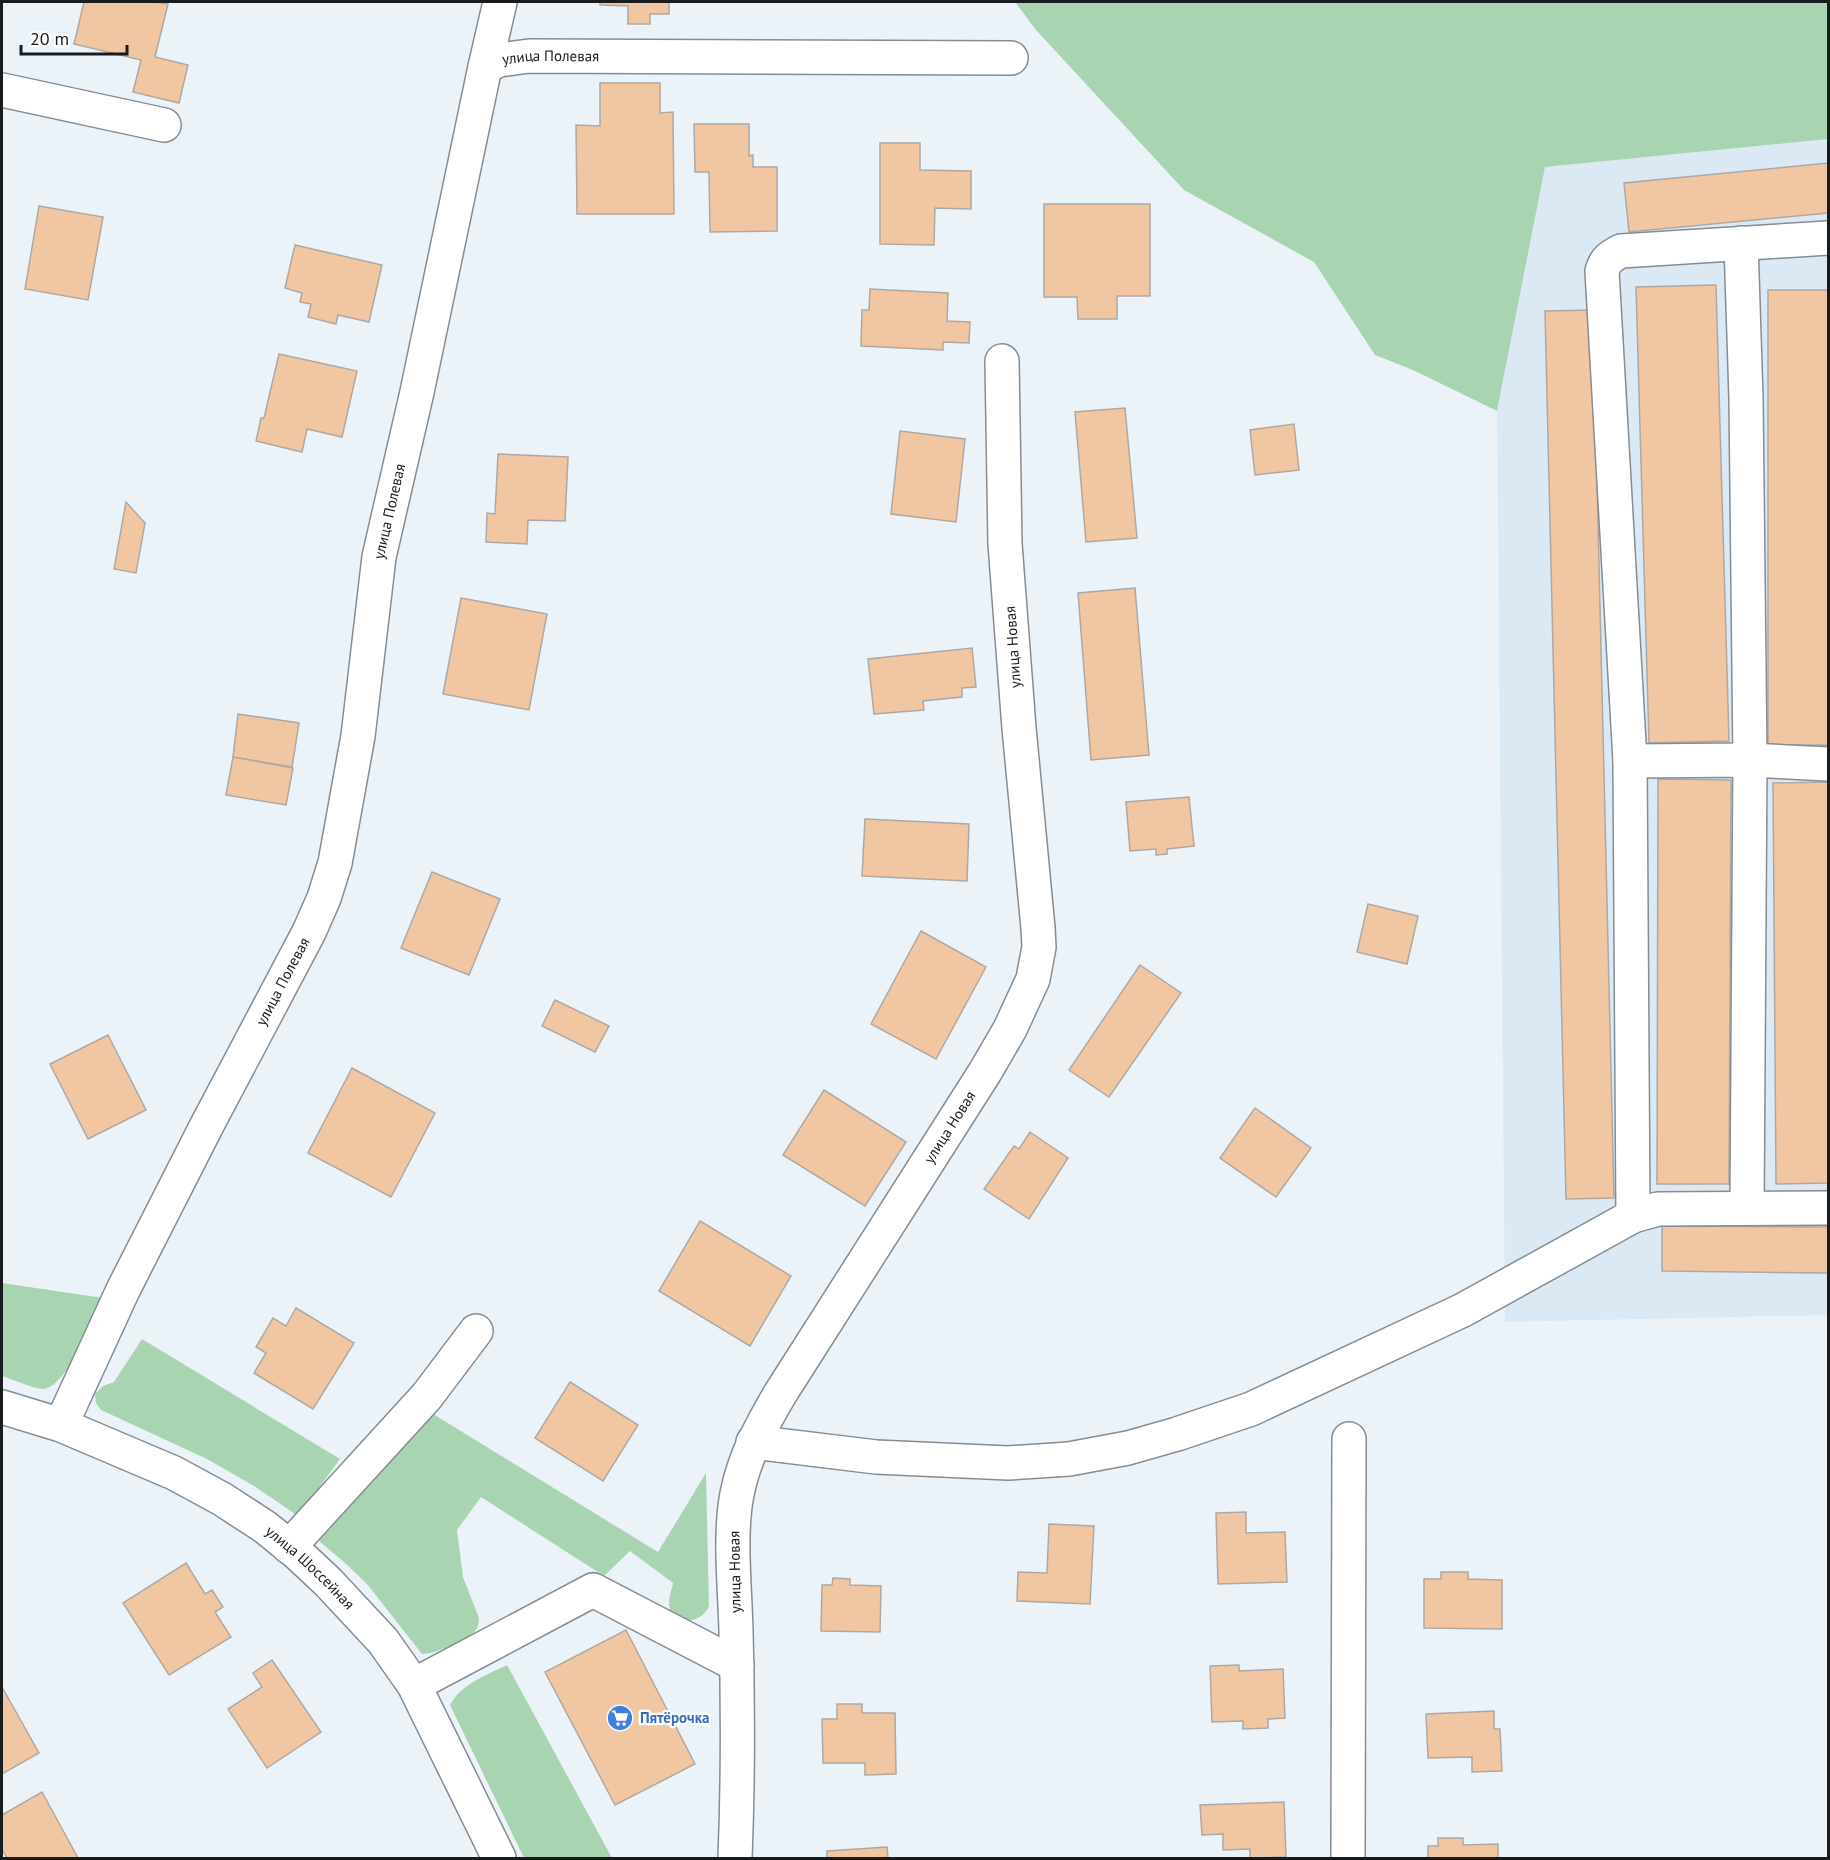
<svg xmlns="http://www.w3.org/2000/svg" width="1830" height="1860" viewBox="0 0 1830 1860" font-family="'PT Sans',sans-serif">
  <rect width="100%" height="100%" fill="#ebf3f9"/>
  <path fill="#dbe9f4" d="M1828 139V1315L1505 1322 1497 411 1545 167Z"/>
  <g fill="#a9d4b2">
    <path d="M1015 2H1828V139L1545 167 1497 411 1413 370 1375 355 1314 262 1184 190 1036 30Z"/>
    <path d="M2 1283 103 1298C94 1317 66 1390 42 1389 31 1388 13 1379 2 1376Z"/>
    <path d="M142 1339 340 1459 298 1516 254 1486 207 1459 101 1410 96 1403 95 1394 103 1386 114 1382Z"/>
    <path d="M433 1414 658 1552 706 1473 709 1606C700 1627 668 1625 669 1602 669 1596 672 1589 673 1583L630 1551 604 1576 481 1497 457 1530 463 1577 479 1618C479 1623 478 1628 475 1631 467 1641 434 1654 422 1654L367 1584 344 1562 319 1541Z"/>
    <path d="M507 1665 612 1858H524L450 1705C461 1684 487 1675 507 1665Z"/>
  </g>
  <g fill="#f1c6a2" stroke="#afa8a2" stroke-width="1.5">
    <path d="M84 2H156L168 4 155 57 188 65 179 103 133 92 141 60 74 44Z"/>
    <path d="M600 2H669V14H650V24H628V6L600 5Z"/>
    <path d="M600 83H660V113L673 112 674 214H577L576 125 600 126Z"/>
    <path d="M694 124H749V156L753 155V167H777V231L710 232 709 172H695Z"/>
    <path d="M880 143H920V170L971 171V209L935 208 934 245 880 244Z"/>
    <path d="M1828 163V213L1629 232 1624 183Z"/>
    <path d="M1044 204H1150V296H1117V319H1078L1077 297H1044Z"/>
    <path d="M39 206 103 217 88 300 25 289Z"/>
    <path d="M295 245 382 265 369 322 338 315 336 324 308 317 311 304 300 302 302 293 285 288Z"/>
    <path d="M1716 285 1729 741 1649 743 1636 287Z"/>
    <path d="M870 289 948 293 947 321 970 322 969 343 943 342V350L861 346 862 310H869Z"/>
    <rect x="1768" y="290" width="60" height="455"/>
    <path d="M1593 310 1614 1198 1566 1199 1545 311Z"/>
    <path d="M279 354 357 371 342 437 307 429 302 452 256 441 261 418H264Z"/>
    <path d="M1125 408 1137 538 1086 542 1075 412Z"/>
    <path d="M1294 424 1299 470 1255 475 1250 430Z"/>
    <path d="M900 431 965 439 956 522 891 514Z"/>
    <path d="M498 454 568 457 565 521 528 520 527 544 486 542 487 513 495 514Z"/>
    <path d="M126 502 145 523 136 573 114 569Z"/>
    <path d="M1135 588 1149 755 1091 760 1078 593Z"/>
    <path d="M461 598 547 614 529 710 443 694Z"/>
    <path d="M972 648 976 687 962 688V697L923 701 924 710 874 714 868 659Z"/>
    <path d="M238 714 299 723 292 767 233 757Z"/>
    <path d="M233 757 293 768 286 805 226 795Z"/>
    <path d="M1658 779 1731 780 1729 1184H1657Z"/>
    <path d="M1828 782V1183L1776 1184 1773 783Z"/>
    <path d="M1189 797 1194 846 1167 849V854L1156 855V849L1130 851 1126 802Z"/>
    <path d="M865 819 969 824 967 881 862 876Z"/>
    <path d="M432 872 500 899 469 975 401 948Z"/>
    <path d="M1368 904 1418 916 1407 964 1357 952Z"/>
    <path d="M921 931 986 967 936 1059 871 1024Z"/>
    <path d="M1140 965 1181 993 1109 1097 1069 1070Z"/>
    <path d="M555 1000 609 1026 595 1052 542 1026Z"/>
    <path d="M108 1035 146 1110 88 1139 50 1064Z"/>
    <path d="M352 1068 435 1113 391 1197 308 1153Z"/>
    <path d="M824 1090 906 1142 865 1206 783 1155Z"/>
    <path d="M1255 1108 1311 1148 1276 1197 1220 1158Z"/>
    <path d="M1030 1132 1068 1158 1029 1219 984 1189 1014 1146 1019 1149Z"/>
    <path d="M700 1221 791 1276 750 1346 659 1291Z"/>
    <path d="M1662 1226 1828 1227V1273L1662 1271Z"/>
    <path d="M296 1308 354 1343 313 1409 254 1373 266 1353 256 1347 273 1318 286 1326Z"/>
    <path d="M570 1382 638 1425 603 1481 535 1438Z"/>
    <path d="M1246 1512V1533L1285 1532 1287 1582 1218 1584 1216 1513Z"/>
    <path d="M1049 1524 1094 1526 1090 1604 1017 1601 1018 1572 1047 1573Z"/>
    <path d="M186 1563 205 1594 212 1590 223 1607 215 1612 231 1637 169 1675 123 1603Z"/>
    <path d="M1441 1572H1468V1579L1502 1580V1629L1424 1628V1579H1441Z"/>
    <path d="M833 1578 850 1579V1585L881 1586 880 1632 821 1631 822 1585H832Z"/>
    <path d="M626 1630 695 1764 615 1805 545 1672Z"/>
    <path d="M272 1660 321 1732 267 1768 228 1709 262 1687 253 1673Z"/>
    <path d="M1239 1665V1671L1283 1669 1285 1718 1268 1719V1728L1243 1729V1721L1212 1722 1210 1666Z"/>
    <path d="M2 1687 39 1753 2 1774Z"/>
    <path d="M837 1704H862V1713H895L896 1774 865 1775V1763H823L822 1719H837Z"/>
    <path d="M1494 1711V1729H1500L1502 1771 1472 1772V1757L1428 1758 1426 1714Z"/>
    <path d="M42 1792 78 1858H7L2 1849V1815Z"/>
    <path d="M1284 1802 1286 1857 1250 1858V1849L1223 1850V1834L1202 1835 1200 1805Z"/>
    <path d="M1438 1838H1463V1845L1498 1844V1858H1428V1846H1438Z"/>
    <path d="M887 1847 888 1858H827V1851Z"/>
  </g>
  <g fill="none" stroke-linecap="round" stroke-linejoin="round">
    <g stroke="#858c92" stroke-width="36">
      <g id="minor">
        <path d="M485 67 500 2"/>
        <path d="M2 90 164 125"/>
        <path d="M1741 243 1746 398 1750 760 1747 1207"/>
        <path d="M1630 761 1750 760 1828 764"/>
        <path d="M1633 1216 1630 761 1602 271C1605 260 1611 256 1621 251L1828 238"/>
        <path id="s1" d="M2 1407 61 1425 174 1473 222 1499 265 1527 297 1553 328 1582 383 1641 414 1685 499 1858"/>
        <path id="s2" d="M61 1425 123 1290 207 1125 309 932 324 898 335 863 358 736 379 557 417 392 485 67 499 60 529 56 1011 58"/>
        <path d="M753 1442 876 1457 1008 1463 1069 1459 1128 1448 1177 1434 1251 1409 1463 1310 1633 1216 1658 1209 1828 1208"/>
        <path d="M289 1547 427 1396 476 1331"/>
        <path d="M414 1685 593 1590 737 1665"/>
        <path id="s3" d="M735 1858C738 1783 738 1706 736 1631 735 1589 729 1534 737 1494 744 1458 761 1426 780 1394L985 1072 1010 1029 1033 979 1039 947 1038 928 1019 728 1005 544 1002 361"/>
        <path d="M1348 1858 1349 1439"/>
      </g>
    </g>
    <use href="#minor" stroke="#fff" stroke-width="33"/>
  </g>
  <defs>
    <g id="supermarket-disc" transform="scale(1.35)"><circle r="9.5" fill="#3f7fe0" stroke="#fff"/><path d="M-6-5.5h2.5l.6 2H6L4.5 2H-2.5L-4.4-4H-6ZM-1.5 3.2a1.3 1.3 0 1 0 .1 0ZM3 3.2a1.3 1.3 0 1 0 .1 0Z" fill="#fff"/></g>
  </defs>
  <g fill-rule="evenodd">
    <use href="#supermarket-disc" x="620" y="1718"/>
  </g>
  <g text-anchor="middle" stroke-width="4.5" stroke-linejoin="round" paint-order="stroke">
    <g font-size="15" fill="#191c1e" stroke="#fff">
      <text dy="5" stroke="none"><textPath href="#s2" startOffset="1504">улица Полевая</textPath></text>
      <text dy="5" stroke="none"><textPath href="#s2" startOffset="982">улица Полевая</textPath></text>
      <text transform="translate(1013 647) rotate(-94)" y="5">улица Новая</text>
      <text dy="5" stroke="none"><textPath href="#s2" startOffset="496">улица Полевая</textPath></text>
      <text dy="5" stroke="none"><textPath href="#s3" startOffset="790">улица Новая</textPath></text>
      <text dy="5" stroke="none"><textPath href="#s1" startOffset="351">улица Шоссейная</textPath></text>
      <text transform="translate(735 1572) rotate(-91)" y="5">улица Новая</text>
    </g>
    <g font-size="15" font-weight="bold" fill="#366cbe" stroke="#fff" text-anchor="start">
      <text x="640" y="1723">Пятёрочка</text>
    </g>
  </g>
  <rect width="1830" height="1860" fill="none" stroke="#191c1e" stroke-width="6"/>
  <path d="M21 45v9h106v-9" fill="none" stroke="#191c1e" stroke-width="3"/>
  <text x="30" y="45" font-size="18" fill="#191c1e" stroke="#ffffff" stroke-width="4.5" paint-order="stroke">20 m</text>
</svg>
